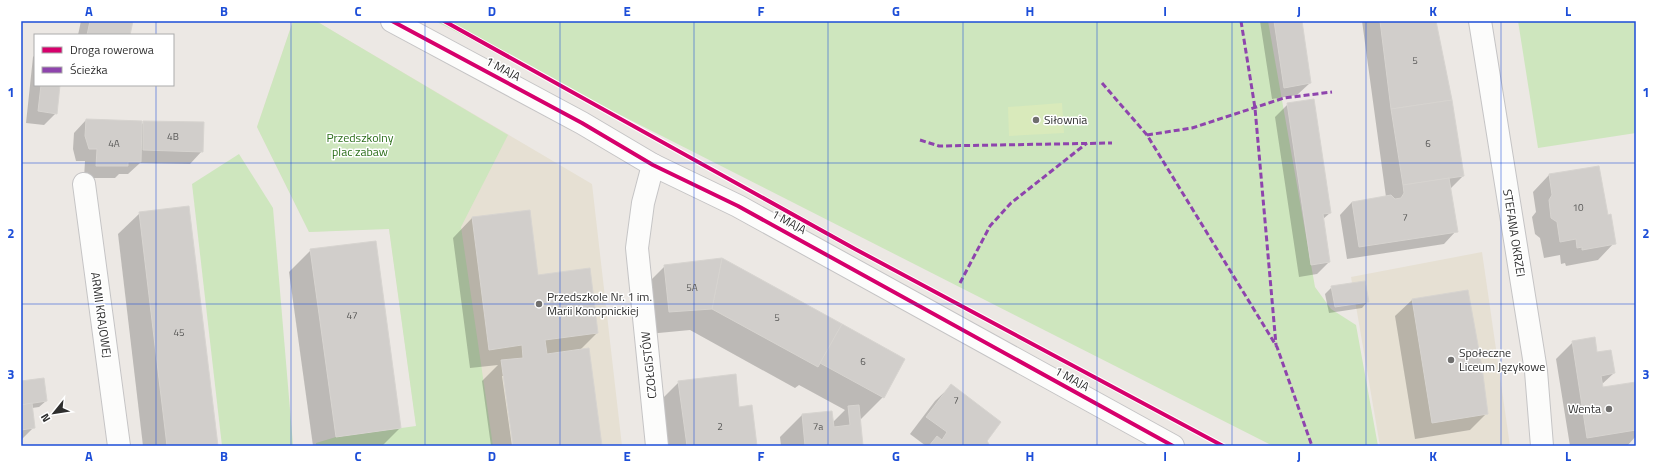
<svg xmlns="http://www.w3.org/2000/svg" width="1657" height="467" viewBox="0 0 1657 467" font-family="'Titillium Web',sans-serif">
  <rect width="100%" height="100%" fill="#ece8e4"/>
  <g fill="#e6e0d3">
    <path d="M293 21H316L592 184 622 446H419L389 228 309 232 257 127Z"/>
    <path d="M1482 252 1510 446H1380L1351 277Z"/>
  </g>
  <g fill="#cee6be">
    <path d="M293 21H316L508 135 461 227 493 446H316V443L336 437 416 426 389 229 309 232 257 127Z"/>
    <path d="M435 21H1268L1315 287 1331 309 1356 325 1378 446H1273Z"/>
    <path d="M1518 21H1636V133L1538 148Z"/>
    <path d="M239 154 273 208 293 445 222 446 192 184Z"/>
  </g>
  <path fill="#d9eabb" d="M1062 103 1064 133 1009 136 1008 107Z"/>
  <g fill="#0003">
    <path d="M81 21H132L129 35H78Z"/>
    <path d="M1260 21H1301L1310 83 1297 95 1272 99Z"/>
    <path d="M1362 21H1435L1463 176 1450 189 1456 231 1444 244 1347 259 1340 215 1352 202 1386 197Z"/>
    <path d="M35 55V85H59L56 113 44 125 26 123 33 57Z"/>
    <path d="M1288 104 1330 213 1323 219 1329 262 1317 274 1299 277 1275 117Z"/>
    <path d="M86 120 141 125 144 122 202 151 190 164 140 163 128 174H119L115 178H84L85 161H76L73 149 74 133Z"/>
    <path d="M1549 175 1607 216 1614 243 1598 260 1566 266 1565 263 1561 264 1560 255 1544 258 1540 238 1535 234 1532 217 1536 212 1533 192Z"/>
    <path d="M529 211 538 276 597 333 579 351 601 446H514L504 376H502L512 446H491L482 381 498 365 470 368 453 238 472 218Z"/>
    <path d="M140 213 217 446H143L118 234Z"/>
    <path d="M311 250 400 428 382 446H313L289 272Z"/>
    <path d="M665 266 883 397 861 419 859 418 862 446H781L780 437 802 415 831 412 832 423 845 410 799 385 795 388 690 330 648 334 643 288Z"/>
    <path d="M1332 287 1368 301 1362 308 1329 313 1325 294Z"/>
    <path d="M1467 291 1487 413 1470 430 1415 439 1395 316 1412 300Z"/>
    <path d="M1573 342 1596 353 1614 373 1601 385 1602 388 1636 383V436L1628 445 1570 446 1556 359Z"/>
    <path d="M21 382 46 401 39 407 32 408 34 427 21 440Z"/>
    <path d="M679 382 739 408 756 446H662L657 404Z"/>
    <path d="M952 385 985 442 987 446H926L910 434 935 401Z"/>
  </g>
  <g fill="#d1cecb" stroke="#d7d4d0">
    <path d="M90 21H133L130 35H87Z"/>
    <path d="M1274 21H1302L1311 83 1284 88Z"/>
    <path d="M1380 21H1436L1452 100 1391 109Z"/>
    <path d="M41 85H60L57 114 38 111Z"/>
    <path d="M1314 99 1331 213 1323 214 1330 262 1311 265 1287 103Z"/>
    <path d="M1452 100 1464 176 1403 185 1391 109Z"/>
    <path d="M86 119 142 121 141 162H128V166H96L97 149H89L85 136Z"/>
    <path d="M143 121 204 122 203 152 143 150Z"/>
    <path d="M1599 166 1608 215 1611 214 1616 244 1582 250V247L1577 248 1576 239 1560 242 1557 222 1551 218 1549 200 1552 195 1549 174Z"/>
    <path d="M1449 178 1458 232 1359 247 1352 202 1391 195 1395 199 1401 198 1404 193 1403 185Z"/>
    <path d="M189 206 218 446H167L139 212Z"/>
    <path d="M530 210 538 275 590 268 598 333 545 340 547 354 589 348 602 446H513L501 360 523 358 522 345 489 350 472 217Z"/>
    <path d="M376 241 401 428 336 437 310 249Z"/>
    <path d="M722 258 842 324 818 367 712 309Z"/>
    <path d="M722 258 712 309 669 312 664 265Z"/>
    <path d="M1365 281 1369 302 1335 307 1331 286Z"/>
    <path d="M1468 290 1482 367 1488 414 1432 423 1412 299Z"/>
    <path d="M842 324 905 359 884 398 820 363Z"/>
    <path d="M1595 337 1597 352 1611 350 1615 373 1601 376 1603 387 1636 382V430L1587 438 1572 341Z"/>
    <path d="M736 374 739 407 752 405 757 446H687L678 381Z"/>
    <path d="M44 378 47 401 21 405V381Z"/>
    <path d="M951 384 1001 422 987 441 989 444 988 446H929L937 436 942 440 947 432 926 417Z"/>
    <path d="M32 403 35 428 21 430V405Z"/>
    <path d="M859 405 863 446H805L802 414 832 411 834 427 850 425 848 406Z"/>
  </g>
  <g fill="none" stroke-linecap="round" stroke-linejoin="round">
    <g stroke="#c5c4c5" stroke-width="24">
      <g id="minor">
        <path d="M392 21 582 123 653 165 738 206 1173 446"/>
        <path d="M653 165 643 203 637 248 657 446"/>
        <path d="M84 184 119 446"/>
      </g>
    </g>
    <g stroke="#c5c4c5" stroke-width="24">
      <path id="tertiary" d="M1480 21 1536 371 1542 446"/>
    </g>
    <use href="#minor" stroke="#fcfcfb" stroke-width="22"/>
    <use href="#tertiary" stroke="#fcfcfb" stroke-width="22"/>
    <g stroke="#8e44ad" stroke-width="3" stroke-dasharray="6 3" stroke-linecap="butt">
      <path d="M1241 21 1255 108 1276 345"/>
      <path d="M1102 83 1147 135 1277 347 1312 446"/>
      <path d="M1147 135 1192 128 1284 98 1332 92"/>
      <path d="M920 140 939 146 1112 143"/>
      <path d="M960 283 990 226 1011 203 1087 143"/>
    </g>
    <g stroke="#fff" stroke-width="6">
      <g id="cycleway">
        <path d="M392 21 582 123 653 165 738 206 1173 446"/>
        <path d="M444 21 855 249 1223 446"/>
      </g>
    </g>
    <use href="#cycleway" stroke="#d6006c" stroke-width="4"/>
  </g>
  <path fill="none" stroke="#1d4ed8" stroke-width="1" stroke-opacity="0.55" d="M156 21V35M291 21V446M425 21V446M560 21V446M694 21V446M828 21V446M963 21V446M1097 21V446M1232 21V446M1366 21V446M1501 21V446M156 85V446M21 163H1636M21 304H1636"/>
  <g fill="#706f6e" stroke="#fff" stroke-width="1.5">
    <circle cx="1036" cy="120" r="4"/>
    <circle cx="539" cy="304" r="4"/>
    <circle cx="1451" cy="360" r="4"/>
    <circle cx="1609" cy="409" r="4"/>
  </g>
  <g text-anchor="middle" stroke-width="3" stroke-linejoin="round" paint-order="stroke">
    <g font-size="10" fill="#585857">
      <text x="1415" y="64">5</text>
      <text x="173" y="140">4B</text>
      <text x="114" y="147">4A</text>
      <text x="1428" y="147">6</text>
      <text x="1578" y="211">10</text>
      <text x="1405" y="221">7</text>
      <text x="692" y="291">5A</text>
      <text x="352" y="319">47</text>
      <text x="777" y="321">5</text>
      <text x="179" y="336">45</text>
      <text x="863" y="365">6</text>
      <text x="956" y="404">7</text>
      <text x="720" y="430">2</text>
      <text x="818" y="430">7a</text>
    </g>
    <g font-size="12" fill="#2e2e2e" stroke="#fff">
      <text transform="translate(503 69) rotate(28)" y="4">1 MAJA</text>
      <text transform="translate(789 222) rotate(29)" y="4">1 MAJA</text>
      <text transform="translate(1514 233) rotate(81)" y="4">STEFANA OKRZEI</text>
      <text transform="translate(101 315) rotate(82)" y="4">ARMII KRAJOWEJ</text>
      <text transform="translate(649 365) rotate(-96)" y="4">CZOŁGISTÓW</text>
      <text transform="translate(1072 379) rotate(29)" y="4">1 MAJA</text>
    </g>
    <g font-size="12" fill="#2e2e2e" stroke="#fff" text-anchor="start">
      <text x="1044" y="124">Siłownia</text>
      <text x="547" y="301">Przedszkole Nr. 1 im.<tspan x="547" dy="14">Marii Konopnickiej</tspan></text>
      <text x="1459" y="357">Społeczne<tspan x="1459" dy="14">Liceum Językowe</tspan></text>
      <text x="1601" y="413" text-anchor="end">Wenta</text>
    </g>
    <g font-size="12" fill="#2c6e1b" stroke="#fff">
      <text x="360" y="142">Przedszkolny<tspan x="360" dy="14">plac zabaw</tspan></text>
    </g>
  </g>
  <rect width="1657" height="467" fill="none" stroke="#ffffff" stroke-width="44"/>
  <rect x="34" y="34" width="140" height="52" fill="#ffffff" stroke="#ababab"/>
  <rect x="42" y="47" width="20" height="6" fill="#d6006c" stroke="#ababab"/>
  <text x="70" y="54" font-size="12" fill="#2e2e2e">Droga rowerowa</text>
  <rect x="42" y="67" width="20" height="6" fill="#8e44ad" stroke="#ababab"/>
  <text x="70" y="74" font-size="12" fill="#2e2e2e">Ścieżka</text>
  <g transform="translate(54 413) rotate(240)" stroke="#ffffff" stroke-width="3" paint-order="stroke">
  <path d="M0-3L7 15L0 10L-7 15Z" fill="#2e2e2e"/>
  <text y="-6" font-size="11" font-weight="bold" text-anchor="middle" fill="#2e2e2e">N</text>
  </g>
  <rect x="22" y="22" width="1613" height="423" fill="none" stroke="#1d4ed8" stroke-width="1.5"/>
  <g font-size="13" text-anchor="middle" font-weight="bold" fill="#1d4ed8">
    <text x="89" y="16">A</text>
    <text x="224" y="16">B</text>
    <text x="358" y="16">C</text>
    <text x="492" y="16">D</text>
    <text x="627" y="16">E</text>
    <text x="761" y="16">F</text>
    <text x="896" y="16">G</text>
    <text x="1030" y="16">H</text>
    <text x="1165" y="16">I</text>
    <text x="1299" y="16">J</text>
    <text x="1433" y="16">K</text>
    <text x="1568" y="16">L</text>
    <text x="11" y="97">1</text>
    <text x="1646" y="97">1</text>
    <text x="11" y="238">2</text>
    <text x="1646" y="238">2</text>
    <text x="11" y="379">3</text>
    <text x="1646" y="379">3</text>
    <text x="89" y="461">A</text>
    <text x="224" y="461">B</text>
    <text x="358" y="461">C</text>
    <text x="492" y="461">D</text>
    <text x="627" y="461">E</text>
    <text x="761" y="461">F</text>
    <text x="896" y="461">G</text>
    <text x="1030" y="461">H</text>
    <text x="1165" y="461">I</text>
    <text x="1299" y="461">J</text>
    <text x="1433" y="461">K</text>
    <text x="1568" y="461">L</text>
  </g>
</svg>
